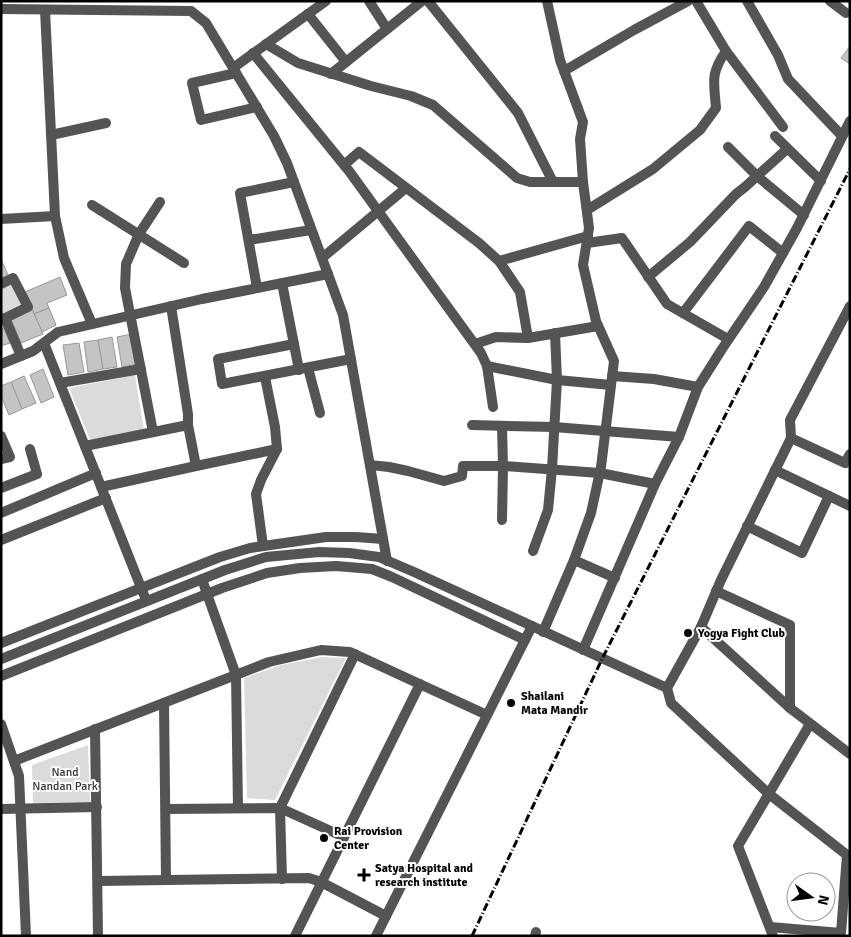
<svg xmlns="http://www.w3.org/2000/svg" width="851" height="937" viewBox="0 0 851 937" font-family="Signika,sans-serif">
  <rect width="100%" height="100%" fill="#fff"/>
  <g fill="#dbdbdb">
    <path d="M12 281 25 306 1 318V286Z"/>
    <path d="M135 375 144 430 90 440 69 388Z"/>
    <path d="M322 657 346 658 275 800 247 798 244 678 281 665Z"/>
    <path d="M88 745 90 802 33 803 32 765Z"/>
  </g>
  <g fill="#c4c4c4" stroke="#989898">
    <path d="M850 46V64L841 58Z"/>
    <path d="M1 259 8 275 1 278Z"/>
    <path d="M60 277 67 295 47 303 49 308 34 314 25 292Z"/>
    <path d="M49 308 56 325 42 332 34 314Z"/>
    <path d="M32 309 43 334 21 343 11 319Z"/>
    <path d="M4 328 10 343 1 346V329Z"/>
    <path d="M132 334 138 364 122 367 117 337Z"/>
    <path d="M112 337 117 367 103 369 98 340Z"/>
    <path d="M98 340 103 369 88 372 84 342Z"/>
    <path d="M79 343 84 372 68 375 63 345Z"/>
    <path d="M43 369 54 397 41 403 30 375Z"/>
    <path d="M24 376 36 403 22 409 11 382Z"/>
    <path d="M11 382 22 409 9 415 1 396V386Z"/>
  </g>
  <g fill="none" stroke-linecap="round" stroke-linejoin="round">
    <g stroke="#545454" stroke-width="10">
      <path d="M369 1 387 29"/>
      <path d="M428 1 518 113 553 182"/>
      <path d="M747 1 778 55 788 79 842 136"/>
      <path d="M830 1 846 13"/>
      <path d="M1 9 191 11 206 23 274 136 287 163 343 315 387 561"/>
      <path d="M45 10 55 216 64 258 92 324"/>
      <path d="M308 14 346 62"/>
      <path d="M266 44 298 63 371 86 411 96 433 105 517 178 530 182H583"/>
      <path d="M726 51 783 127"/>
      <path d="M253 53 349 171 481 353 487 366 493 407"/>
      <path d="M233 68 326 1"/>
      <path d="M564 71 634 30 688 1"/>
      <path d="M236 73 192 83 201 120 257 107"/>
      <path d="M331 74 422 1"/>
      <path d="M51 135 106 123"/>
      <path d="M775 136 821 181"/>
      <path d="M728 147 757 176 804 215"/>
      <path d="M344 165 359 152 479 243 499 261 520 292 528 338"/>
      <path d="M92 205 184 263"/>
      <path d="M587 210 653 169 700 130 716 108C714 82 710 74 726 51L696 1"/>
      <path d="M1 219 55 216"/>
      <path d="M249 240 311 230"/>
      <path d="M587 243 622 238 667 304 728 339"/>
      <path d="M322 258 406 188"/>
      <path d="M499 261 588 236"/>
      <path d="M648 277 690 242 736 194 745 187 787 149"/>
      <path d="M282 283 299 370"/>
      <path d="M1 284 13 278 28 307 1 320"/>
      <path d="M257 288 240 193 294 182"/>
      <path d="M171 306 188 414V425"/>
      <path d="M683 313 749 226 783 253"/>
      <path d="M5 318 21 356"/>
      <path d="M44 343 144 595"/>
      <path d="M294 344 218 359 222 384 351 359"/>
      <path d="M475 344 496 337 528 338 598 326"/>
      <path d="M1 364 33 351 58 332 202 299 328 274"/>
      <path d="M487 366 557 380 611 385"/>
      <path d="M308 368 320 413"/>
      <path d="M612 376 654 379 698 387"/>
      <path d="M60 383 141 369"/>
      <path d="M472 425 554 427 679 437"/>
      <path d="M153 432 125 288 126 264 139 234 160 202"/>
      <path d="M1 436 10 457 1 459"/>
      <path d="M791 438 845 463 850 454"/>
      <path d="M85 446 188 425 196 466 277 449"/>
      <path d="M370 465 389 467 408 471 444 481 462 476 463 466H503L600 473 655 484"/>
      <path d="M775 470 850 506"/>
      <path d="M101 487 196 466"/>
      <path d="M1 488 37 474 30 449"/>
      <path d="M1 513 96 473"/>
      <path d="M502 520 503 466 502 426"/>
      <path d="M747 526 802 553 829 496"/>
      <path d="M1 540 106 498"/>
      <path d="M263 546 256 494 261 480 277 449 275 427 265 377"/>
      <path d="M533 551 548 510 552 469 557 380 555 333"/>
      <path d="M574 560 615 578"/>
      <path d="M202 579 207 594 236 675 238 808"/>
      <path d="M716 591 790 625V708"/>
      <path d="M701 627 721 580 791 438 790 420 850 306"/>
      <path d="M543 632 574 560 591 513 601 467 614 361 596 321 583 265 589 228 583 182 580 139 583 122 560 60 547 1"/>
      <path d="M1 643 220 557 250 548 326 537H356L383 539"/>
      <path d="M583 650 655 484 679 437 698 387 722 349 764 287 797 228 850 121"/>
      <path d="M1 659 225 570 266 557 319 552 349 553 379 557 414 572 667 688 701 627 790 708 850 754"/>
      <path d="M1 676 222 588 267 573 300 568 336 566 372 569 392 577 525 640"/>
      <path d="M667 688 671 703 769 794 847 855 841 933 770 927"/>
      <path d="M164 703 166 880"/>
      <path d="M1 724 19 776 26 936"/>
      <path d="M95 729 98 936"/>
      <path d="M14 761 269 662 321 650 350 652 487 715"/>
      <path d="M1 809 97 807"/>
      <path d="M166 809 280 808 344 837"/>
      <path d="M282 879 280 808 355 654"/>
      <path d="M98 881 309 878 321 882 386 916"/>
      <path d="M295 936 420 684"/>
      <path d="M376 936 532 626"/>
      <path d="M535 936 536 932"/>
      <path d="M773 936 738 846 810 724"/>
    </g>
    <path stroke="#000" stroke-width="3" stroke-dasharray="8 2.5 1 2.5" stroke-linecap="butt" d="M472 936 602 659 850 169"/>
  </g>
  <g fill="#000" stroke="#fff" stroke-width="2">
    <circle cx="688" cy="633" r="5"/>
    <circle cx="511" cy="703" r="5"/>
    <circle cx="324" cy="838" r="5"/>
    <path d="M361.5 867.5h5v5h5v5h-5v5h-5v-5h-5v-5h5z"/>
  </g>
  <g text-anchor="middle" stroke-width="4" stroke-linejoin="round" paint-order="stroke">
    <g font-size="12" font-weight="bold" fill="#000" stroke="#fff" text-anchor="start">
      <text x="698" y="637">Yogya Fight Club</text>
      <text x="521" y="700">Shailani<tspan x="521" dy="14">Mata Mandir</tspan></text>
      <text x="334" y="835">Rai Provision<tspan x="334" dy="14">Center</tspan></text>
      <text x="375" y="872">Satya Hospital and<tspan x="375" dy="14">research institute</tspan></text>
    </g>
    <g font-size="12" fill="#323232" stroke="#fff">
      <text x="65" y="776">Nand<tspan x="65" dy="14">Nandan Park</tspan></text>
    </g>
  </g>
  <rect width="851" height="937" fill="none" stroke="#000000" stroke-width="5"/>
  <g transform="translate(811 897) rotate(104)"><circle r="24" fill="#ffffff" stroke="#999999"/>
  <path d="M0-4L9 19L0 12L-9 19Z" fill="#000000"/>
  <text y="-8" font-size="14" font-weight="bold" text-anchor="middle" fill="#000000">N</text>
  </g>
</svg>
